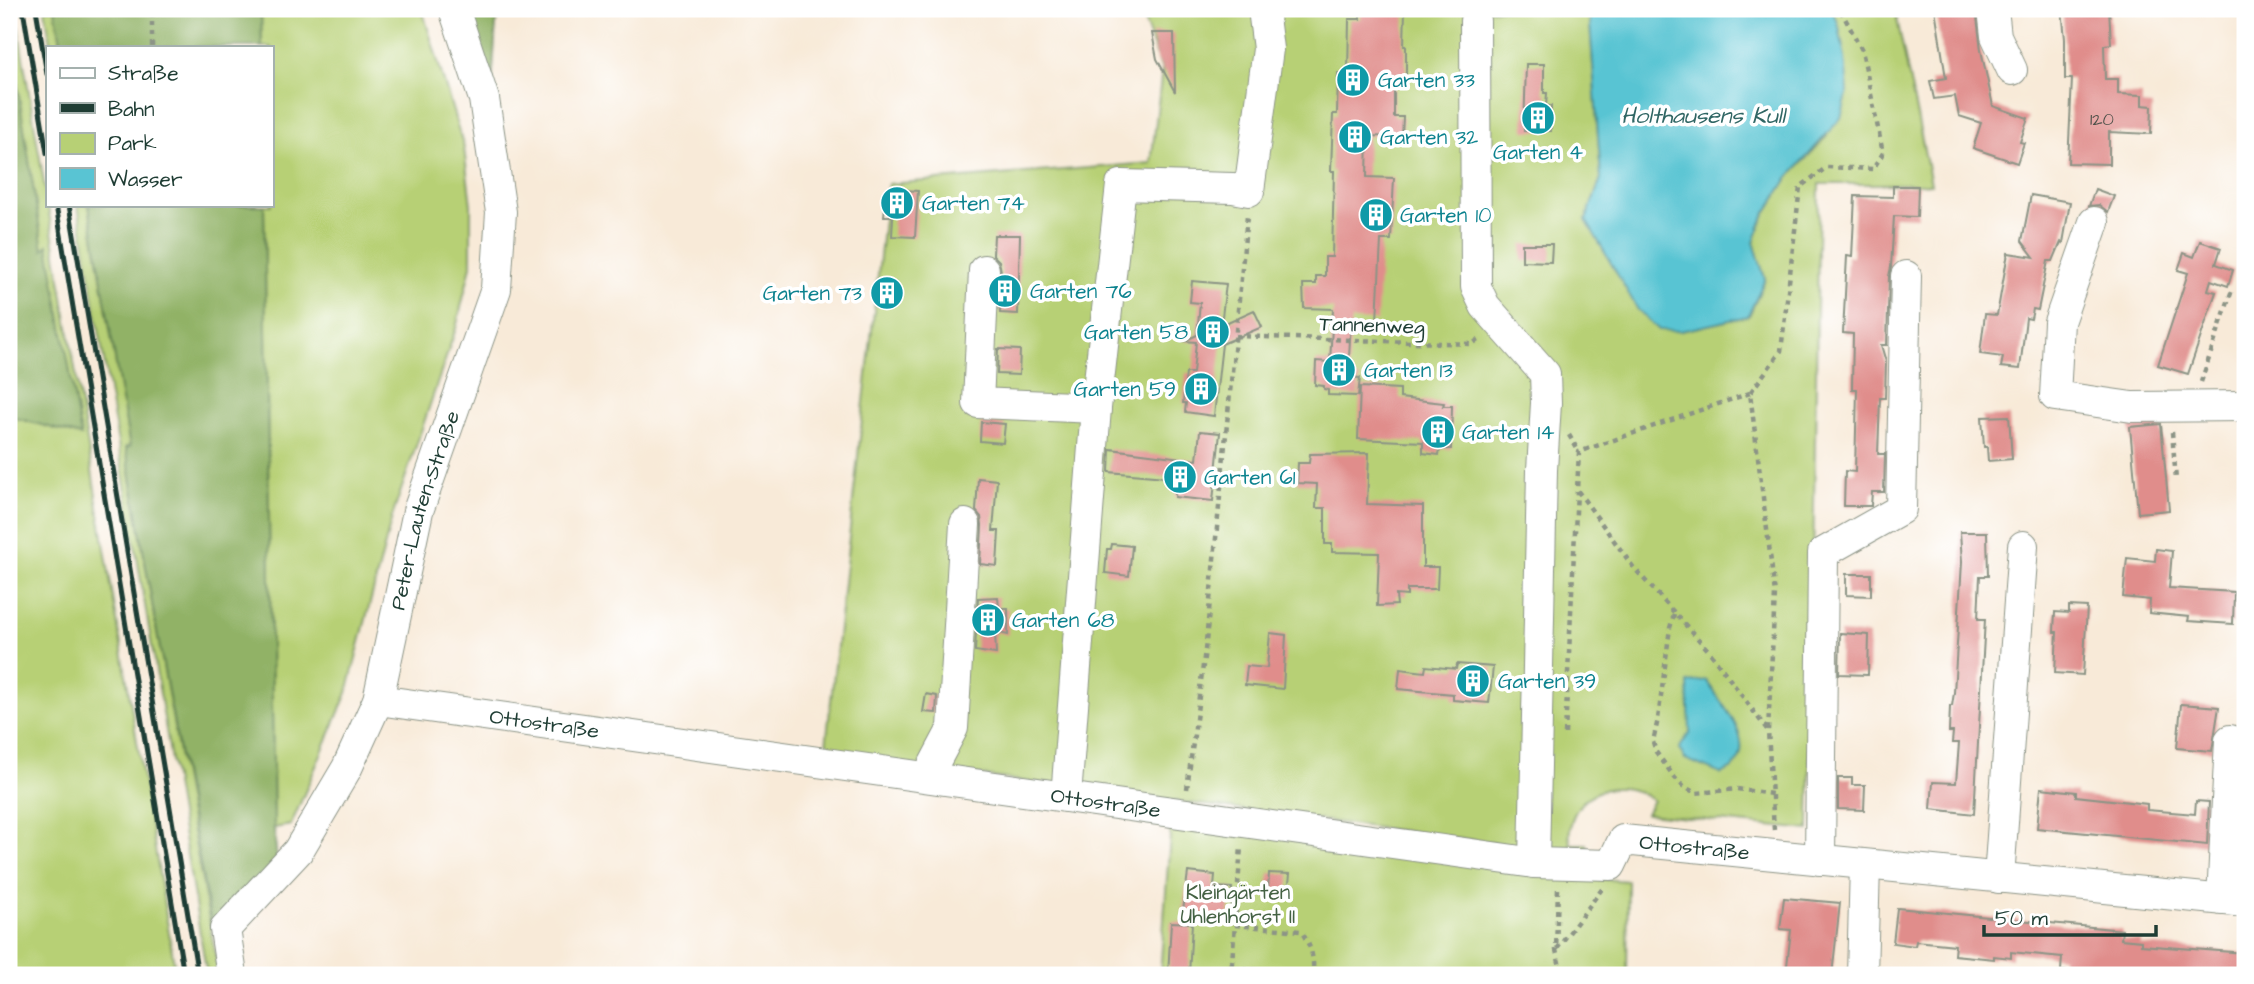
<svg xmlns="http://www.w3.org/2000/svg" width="2254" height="984" viewBox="0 0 2254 984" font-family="'Architects Daughter',sans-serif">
  <rect width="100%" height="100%" fill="#fff"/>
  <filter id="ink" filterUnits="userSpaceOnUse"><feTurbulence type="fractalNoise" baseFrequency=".0143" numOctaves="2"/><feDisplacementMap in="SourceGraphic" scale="14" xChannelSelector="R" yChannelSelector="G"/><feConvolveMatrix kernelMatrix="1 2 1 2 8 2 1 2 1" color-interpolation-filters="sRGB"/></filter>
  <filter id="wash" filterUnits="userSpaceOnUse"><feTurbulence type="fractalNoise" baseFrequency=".00686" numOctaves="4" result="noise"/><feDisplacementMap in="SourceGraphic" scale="28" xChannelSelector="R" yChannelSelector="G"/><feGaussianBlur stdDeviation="1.57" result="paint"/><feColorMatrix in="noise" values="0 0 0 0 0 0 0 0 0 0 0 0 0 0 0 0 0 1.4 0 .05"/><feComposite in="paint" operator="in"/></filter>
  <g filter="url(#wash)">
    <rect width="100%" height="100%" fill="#f8ead8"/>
    <g fill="#b7d075" stroke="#6b8654" stroke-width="2">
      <path d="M9 9H15L176 975H9V416L81 435 47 246 43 250 12 53 14 183 9 207Z"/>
      <path d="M45 9H55L62 47H51Z"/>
      <path d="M261 9H422L464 148 471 205V266L456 328 392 517 347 693 291 825 274 828 264 205H271V47H262Z"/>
      <path d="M1140 9H1589L1601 178 1586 220 1608 255 1681 331 1749 316 1765 279 1754 242 1764 216 1788 178 1827 136 1838 22 1831 9H1895L1931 184H1819L1809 830 1646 814 1653 800C1615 772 1564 795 1570 844H1587L1588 852 1554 851 825 755 888 184 1151 163 1162 70Z"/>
      <path d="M78 205H89L130 448H126L156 627 219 975H207Z"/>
      <path d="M1171 822 1548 875 1628 881 1627 975H1160Z"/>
    </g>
    <g fill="#91b266" stroke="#58784d" stroke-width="2">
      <path d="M55 9H261L262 47H62Z"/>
      <path d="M465 9H497L492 86Z"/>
      <path d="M11 45 43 250 48 245 81 436 9 416V207L14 183Z"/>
      <path d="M89 205H264L274 828 277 860 212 928 156 627 126 447H130Z"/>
    </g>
    <g fill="#59c4d3" stroke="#3c8084" stroke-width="2">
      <path d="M1589 9H1831L1838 22 1845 58 1848 92 1841 118 1788 178 1764 216 1754 242 1765 279 1748 316 1681 331 1659 330 1638 310 1586 220 1601 178Z"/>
      <path d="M1706 680C1720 702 1756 740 1735 765 1733 769 1725 772 1721 774L1685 759 1679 749 1690 732 1688 683Z"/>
    </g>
    <g id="blocks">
      <g fill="#e08d8b">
        <path d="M1360 9 1405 10 1404 46H1406V78H1394V117H1403L1402 137 1368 136 1367 177 1394 178 1391 240H1381L1377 321 1351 320 1348 377 1360 378 1358 396 1328 395V390L1324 389V386L1315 385 1316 361 1330 362 1333 309 1304 308 1303 284H1316V276H1325V257H1332L1334 171H1331L1333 114H1337L1338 73H1348L1349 19H1360Z"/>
        <path d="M1935 9H1976L1981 50 1993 106 2028 118 2020 142 2024 143 2017 163 1973 148 1981 123 1959 116 1955 96 1934 99 1930 81 1946 78Z"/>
        <path d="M2062 9H2109L2111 44 2104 45 2105 79H2118V94L2142 95V105L2152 106 2151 134 2109 132V164L2068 163 2072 79H2065V39Z"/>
        <path d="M1152 33H1174L1175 92 1157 59Z"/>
        <path d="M1526 64H1544V93H1547L1546 106H1551V131H1524Z"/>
        <path d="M1893 186H1918L1917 217 1894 216 1891 267 1889 276 1887 345H1881L1886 362 1885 398H1880L1878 454H1885L1884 492H1872L1871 506H1844L1845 471 1855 472 1857 389H1852L1853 334 1843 333 1847 256 1852 257 1855 196 1893 197Z"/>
        <path d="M887 189 918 191 915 237 892 236 893 216H884Z"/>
        <path d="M2095 189 2114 196 2108 212 2099 205 2089 206Z"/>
        <path d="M2031 195 2070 202 2063 243 2061 242 2053 261H2048L2038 310 2033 309 2031 319 2026 318 2020 369 2001 367 2003 357 1980 354 1985 314 1997 315 2008 253 2034 257 2022 241Z"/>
        <path d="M994 235H1020L1018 314 1000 313 1001 271 999 261 993 255Z"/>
        <path d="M2200 241 2221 248 2216 264 2233 270 2228 286 2211 280 2208 290 2216 292 2188 374 2158 365 2188 273 2178 270 2184 253 2194 257Z"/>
        <path d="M1522 244H1552L1551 262 1522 261Z"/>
        <path d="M1192 281 1226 284 1221 325 1254 310 1262 327 1222 344 1214 416 1185 412 1186 403H1183L1186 373H1193L1196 342 1184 341 1197 335 1200 303 1190 302Z"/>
        <path d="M998 349 1020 350 1019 375 997 374Z"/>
        <path d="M1360 387 1400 389V398L1444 403 1443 406H1452L1451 449H1440L1439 455 1423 453V442L1358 439Z"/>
        <path d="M2009 416 2012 459 1988 461 1987 447H1984L1982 417Z"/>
        <path d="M981 422 1005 424 1003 443 980 441Z"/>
        <path d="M2161 424 2169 510 2138 513 2130 427Z"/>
        <path d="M1200 431 1220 433 1213 501 1175 497 1176 478 1109 472 1110 449 1197 460Z"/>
        <path d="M1369 453 1367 504 1423 506V567H1438L1437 589H1407V596L1396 595 1397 605 1377 606 1379 553 1332 552V544H1325V508H1316L1317 484 1297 483 1298 463H1309L1310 454Z"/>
        <path d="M978 478 997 480 993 531H999L997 566 980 564 982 525 981 517 976 511Z"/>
        <path d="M1960 532H1987L1988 576H1980L1978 619H1985L1974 814 1931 809 1933 782 1956 783 1959 743H1952L1953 732H1949L1950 706H1952L1954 693 1962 562Z"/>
        <path d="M1112 544 1132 546 1129 576 1105 573 1107 549H1111Z"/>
        <path d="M2156 549 2172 551 2169 588 2234 592 2233 624 2188 621 2189 617 2149 613 2150 600 2123 597 2127 558 2155 561Z"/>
        <path d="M1846 574H1871V596L1846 595Z"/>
        <path d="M998 597 999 608H1008V635L995 632 996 654 975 651 978 598Z"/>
        <path d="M2069 606 2087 607 2083 675 2055 673 2057 632H2054L2055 612 2069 613Z"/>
        <path d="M1270 633 1286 635 1283 689 1245 685 1247 666 1267 668Z"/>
        <path d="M1840 633 1869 635 1868 675 1839 674Z"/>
        <path d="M1457 664 1493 667 1489 703 1453 700V694L1398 689 1400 669 1425 672 1426 666 1456 669Z"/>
        <path d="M926 694 937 696 936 713 923 712Z"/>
        <path d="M2181 704 2219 707 2212 751 2177 748Z"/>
        <path d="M1838 778H1852V785H1865L1864 810 1838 809Z"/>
        <path d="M2041 788 2076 792V796L2147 804V810L2195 814 2196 801 2209 802 2207 845 2037 828Z"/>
        <path d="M1188 872 1215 875 1214 887 1232 888 1229 919 1183 911Z"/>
        <path d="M1269 873 1290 874 1288 892 1268 890Z"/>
        <path d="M1784 898 1840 903 1832 975H1786L1791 930 1780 929Z"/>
        <path d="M1897 908 2122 930 2121 939 2141 941V945L2245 953V975H2101L2061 971 2062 957 2011 952V958L1994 956V959L1954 955 1955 945 1916 941 1915 946 1893 943Z"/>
        <path d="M1171 922 1192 923 1189 975H1168Z"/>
      </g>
    </g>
  </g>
  <g filter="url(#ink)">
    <use href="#blocks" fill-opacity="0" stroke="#8c9486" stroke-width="2"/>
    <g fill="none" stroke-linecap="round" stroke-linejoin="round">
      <g stroke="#8c9486" stroke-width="32">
        <g id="minor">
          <path d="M1993 9 1996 36 2012 70"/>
          <path d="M1475 21 1476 287 1485 306 1545 374 1546 403 1542 470 1534 863"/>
          <path d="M2094 222 2059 322 2055 396 2132 407 2245 406"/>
          <path d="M984 270 978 403 1096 408"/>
          <path id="s1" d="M378 700 1534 863 1611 865 1623 840 2245 902"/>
          <path d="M927 777 953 728 965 524"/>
          <path d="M1066 797 1096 408 1121 185 1233 188 1249 191 1268 49 1263 9"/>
          <path d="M1820 860 1823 553 1901 509 1906 276"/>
          <path d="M1999 878 2023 546"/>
          <path d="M2222 900 2230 740"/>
          <path id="s2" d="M232 975 225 929 298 851 347 768 378 700 418 511 496 289 501 212 484 99 454 9"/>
          <path d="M1862 975 1865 865"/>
        </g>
      </g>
      <g stroke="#8c9486" stroke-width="4.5" stroke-dasharray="5 5" stroke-linecap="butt">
        <path d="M152 47V9"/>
        <path d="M1235 336 1472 344 1481 338"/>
        <path d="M2201 382 2232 290"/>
        <path d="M1750 393 1579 452 1577 490 1634 568 1709 651 1768 731"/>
        <path d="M2172 432 2176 480"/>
        <path d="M1569 435 1579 452"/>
        <path d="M1674 614 1670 628 1658 719 1653 742 1656 752 1675 778 1684 787 1696 793 1737 789 1772 794"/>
        <path d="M1565 734 1577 491"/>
        <path d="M1187 789 1206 642 1247 216"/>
        <path d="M1774 830 1768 731 1775 594 1750 393 1781 351 1800 187 1827 167 1873 169 1883 153 1862 50 1840 9"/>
        <path d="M1558 889 1556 950 1562 975"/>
        <path d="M1235 925 1301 931C1310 945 1314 955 1313 971"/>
        <path d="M1557 949 1602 889"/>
        <path d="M1232 969 1256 970V975"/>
        <path d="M1231 975 1241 847"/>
      </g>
      <use href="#minor" stroke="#fff" stroke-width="30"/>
      <g stroke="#1f3d34" stroke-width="5">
        <path d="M23 9 47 153"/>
        <path d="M36 9 47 74"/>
        <path d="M56 205 184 975"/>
        <path d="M69 205 198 975"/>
      </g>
    </g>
  </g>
  <defs>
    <g id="building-disc" transform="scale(1.75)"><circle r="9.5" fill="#0f9aa8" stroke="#fff"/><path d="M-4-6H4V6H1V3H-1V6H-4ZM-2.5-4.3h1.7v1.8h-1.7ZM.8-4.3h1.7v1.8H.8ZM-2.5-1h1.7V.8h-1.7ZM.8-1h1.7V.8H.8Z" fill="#fff"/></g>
  </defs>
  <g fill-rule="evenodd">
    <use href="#building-disc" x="1353" y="80"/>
    <use href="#building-disc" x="1538" y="118"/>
    <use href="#building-disc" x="1355" y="137"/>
    <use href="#building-disc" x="897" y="203"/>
    <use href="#building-disc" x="1376" y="215"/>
    <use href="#building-disc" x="1005" y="291"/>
    <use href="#building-disc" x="887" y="293"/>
    <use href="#building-disc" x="1213" y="332"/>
    <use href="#building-disc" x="1339" y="370"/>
    <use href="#building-disc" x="1201" y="389"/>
    <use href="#building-disc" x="1438" y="432"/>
    <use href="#building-disc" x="1180" y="477"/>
    <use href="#building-disc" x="988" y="620"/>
    <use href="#building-disc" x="1473" y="681"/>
  </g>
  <g text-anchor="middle" stroke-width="7" stroke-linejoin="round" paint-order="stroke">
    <g font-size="18" fill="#4f514a">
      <text x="2102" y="125">120</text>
    </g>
    <g font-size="21" fill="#0d838f" stroke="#fff" text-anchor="start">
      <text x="1378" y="87">Garten 33</text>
      <text x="1380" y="144">Garten 32</text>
      <text x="1538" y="159" text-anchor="middle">Garten 4</text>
      <text x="922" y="210">Garten 74</text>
      <text x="1400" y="222">Garten 10</text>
      <text x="1030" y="298">Garten 76</text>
      <text x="862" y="300" text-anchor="end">Garten 73</text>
      <text x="1188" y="339" text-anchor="end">Garten 58</text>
      <text x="1364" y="377">Garten 13</text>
      <text x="1176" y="396" text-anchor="end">Garten 59</text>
      <text x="1462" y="439">Garten 14</text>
      <text x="1204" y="484">Garten 61</text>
      <text x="1012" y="627">Garten 68</text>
      <text x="1498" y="688">Garten 39</text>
    </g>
    <g font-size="21" fill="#1f3d34" stroke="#fff">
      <text transform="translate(1372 325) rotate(2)" y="7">Tannenweg</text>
      <text dy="7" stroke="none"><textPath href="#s2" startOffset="520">Peter-Lauten-Straße</textPath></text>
      <text dy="7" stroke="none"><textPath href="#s1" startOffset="168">Ottostraße</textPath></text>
      <text dy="7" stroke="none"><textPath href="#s1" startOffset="735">Ottostraße</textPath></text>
      <text dy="7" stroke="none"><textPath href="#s1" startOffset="1344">Ottostraße</textPath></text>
    </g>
    <g font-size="21" fill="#456244" stroke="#fff">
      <text x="1238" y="899">Kleingärten<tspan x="1238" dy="24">Uhlenhorst II</tspan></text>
    </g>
    <g font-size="23" font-style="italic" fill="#306664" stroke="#fff">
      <text x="1703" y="123">Holthausens Kull</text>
    </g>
  </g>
  <rect width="2254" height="984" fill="none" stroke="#fff" stroke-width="35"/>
  <rect x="46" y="46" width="228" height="161" fill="#ffffff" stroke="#a5b1ae" stroke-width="2"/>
  <rect x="60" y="68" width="35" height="10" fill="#ffffff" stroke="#a5b1ae" stroke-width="2"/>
  <text x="108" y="80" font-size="21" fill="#1f3d34">Straße</text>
  <rect x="60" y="103" width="35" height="10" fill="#1f3d34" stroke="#a5b1ae" stroke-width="2"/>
  <text x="108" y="116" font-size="21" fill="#1f3d34">Bahn</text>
  <rect x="60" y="133" width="35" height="21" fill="#b7d075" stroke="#a5b1ae" stroke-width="2"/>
  <text x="108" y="150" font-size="21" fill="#1f3d34">Park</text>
  <rect x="60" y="168" width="35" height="21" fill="#59c4d3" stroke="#a5b1ae" stroke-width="2"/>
  <text x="108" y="186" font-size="21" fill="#1f3d34">Wasser</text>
  <path d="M1984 925v10h172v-10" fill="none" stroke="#1f3d34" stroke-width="3.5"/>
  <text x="1995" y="925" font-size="21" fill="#1f3d34" stroke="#ffffff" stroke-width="5" paint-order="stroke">50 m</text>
</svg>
